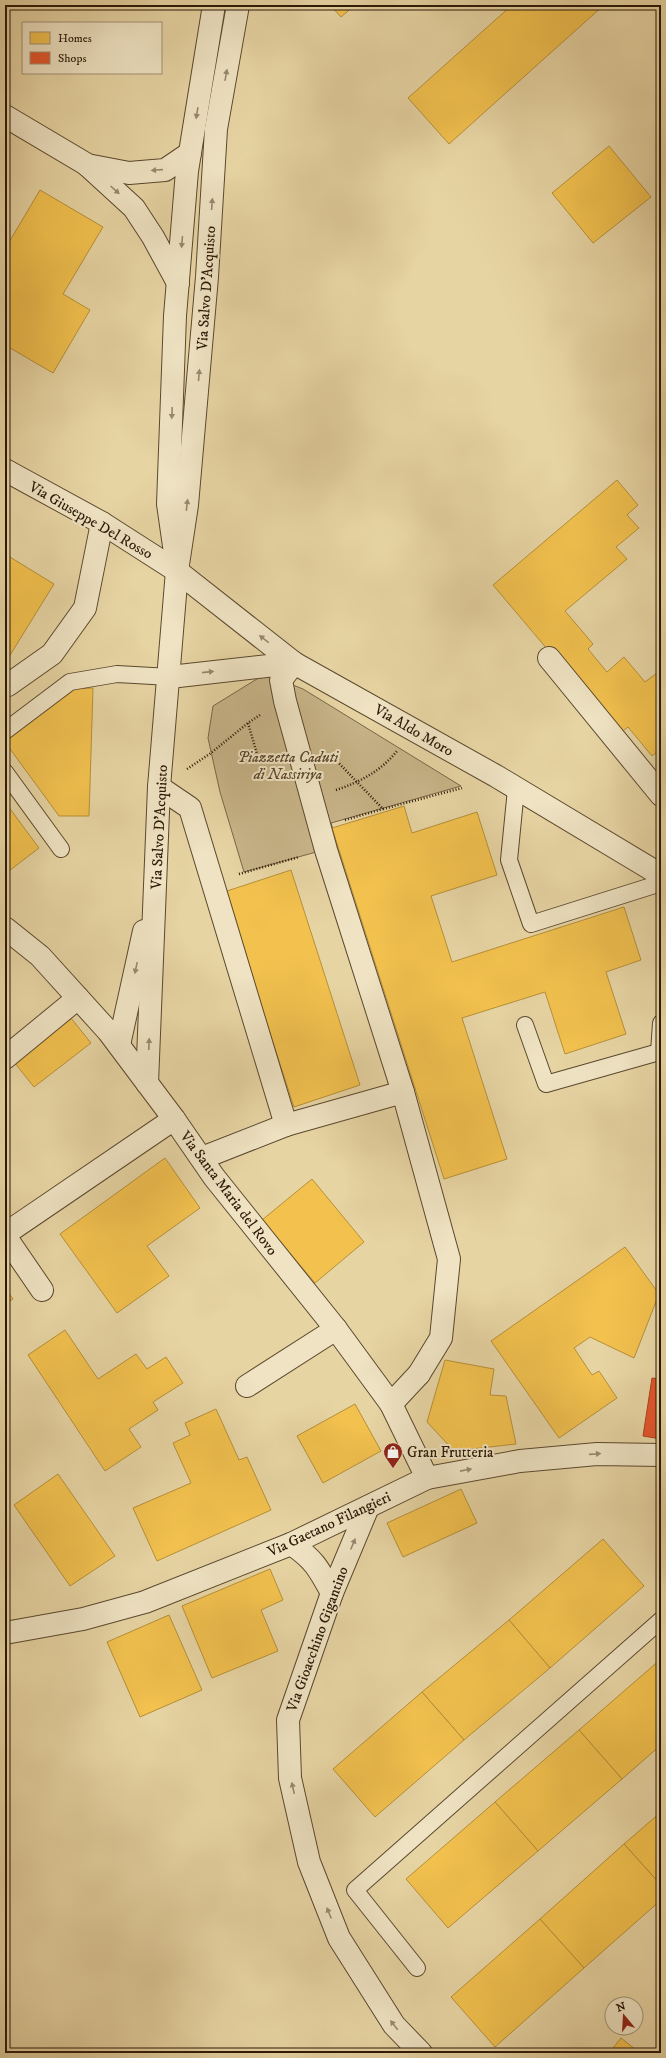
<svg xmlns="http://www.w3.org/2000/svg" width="666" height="2058" viewBox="0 0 666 2058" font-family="'IM FELL DW Pica',serif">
  <rect width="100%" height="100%" fill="#e7d4a3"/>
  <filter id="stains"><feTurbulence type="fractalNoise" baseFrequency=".005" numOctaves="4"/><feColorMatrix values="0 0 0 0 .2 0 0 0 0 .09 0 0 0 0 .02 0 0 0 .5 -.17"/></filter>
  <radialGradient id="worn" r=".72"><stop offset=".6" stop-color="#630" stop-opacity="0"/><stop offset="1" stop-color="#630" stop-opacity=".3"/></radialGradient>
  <path fill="#c7b488" stroke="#796648" d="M265 674 303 689 461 786 331 823 338 846 244 872 220 792 208 738 213 706Z"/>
  <g fill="#f2c14e" stroke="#b68f39">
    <path d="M330 5H355L341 17Z"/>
    <path d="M512 5H604L449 144 408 98Z"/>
    <path d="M609 146 651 197 593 243 552 193Z"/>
    <path d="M40 190 103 227 63 294 90 310 53 373 5 345V249Z"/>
    <path d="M617 480 638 505 627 515 639 528 616 547 627 559 565 611 593 644 588 649 607 672 624 657 645 682 661 670V749L652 756 628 727 619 734 493 585Z"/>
    <path d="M5 554 54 584 7 660 5 659Z"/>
    <path d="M93 688 89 816H59L5 742V735L69 689Z"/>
    <path d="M5 802 39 848 5 874Z"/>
    <path d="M404 806 412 833 477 812 497 875 431 896 452 962 624 907 641 960 606 972 626 1034 565 1054 545 992 462 1018 507 1159 444 1179 332 828Z"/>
    <path d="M291 870 360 1085 294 1107 224 892Z"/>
    <path d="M71 1018 91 1043 34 1087 14 1062Z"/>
    <path d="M165 1158 200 1208 147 1246 169 1276 117 1313 60 1234Z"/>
    <path d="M312 1179 364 1242 315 1283 262 1220Z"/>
    <path d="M625 1247 659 1294 634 1358 590 1337 574 1348 592 1375 599 1371 617 1398 559 1438 491 1341Z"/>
    <path d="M5 1288 13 1299 5 1304Z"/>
    <path d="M65 1330 98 1379 136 1354 147 1369 166 1357 183 1383 153 1402 158 1410 129 1429 141 1447 105 1471 28 1355Z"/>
    <path d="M445 1360 494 1369 490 1395 506 1396 516 1444 454 1451 427 1422Z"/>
    <path d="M355 1404 381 1451 323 1483 297 1436Z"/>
    <path d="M216 1409 239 1460 247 1457 271 1510 157 1561 133 1508 191 1483 173 1443 190 1435 185 1423Z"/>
    <path d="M58 1474 115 1556 70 1586 14 1505Z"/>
    <path d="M461 1489 477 1523 403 1557 387 1523Z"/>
    <path d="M603 1539 644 1586 550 1668 509 1620Z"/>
    <path d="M270 1569 283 1600 261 1610 278 1651 212 1678 182 1606Z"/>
    <path d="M169 1615 202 1690 140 1717 107 1642Z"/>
    <path d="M509 1620 550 1668 464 1740 422 1692Z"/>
    <path d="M661 1659V1745L622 1779 579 1730Z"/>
    <path d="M422 1692 464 1740 375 1817 333 1769Z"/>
    <path d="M579 1730 622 1779 538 1851 495 1802Z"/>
    <path d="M495 1802 538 1851 448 1928 406 1879Z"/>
    <path d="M661 1812V1885L624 1844Z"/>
    <path d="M624 1844 661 1885V1900L584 1968 540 1919Z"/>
    <path d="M540 1919 584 1968 495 2047 451 1997Z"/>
    <path d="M621 2038 640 2053H609Z"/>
  </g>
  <path fill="#e4572e" stroke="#ac4422" d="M652 1378 661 1379V1439L643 1436Z"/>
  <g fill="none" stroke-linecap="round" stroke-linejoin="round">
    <g stroke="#5a482e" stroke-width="18">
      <g id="service">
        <path d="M5 731 70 682 117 674 170 677"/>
        <path d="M5 772 61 849"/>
        <path d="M516 789 509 860 531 924 661 883"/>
        <path d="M525 1025 546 1084 659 1052 661 1023"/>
        <path d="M417 1968 355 1890 661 1620"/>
      </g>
    </g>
    <g stroke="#5a482e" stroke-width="24">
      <g id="pedestrian">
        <path d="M294 663 281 680 285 701 326 850 403 1092 449 1259 441 1338 419 1374"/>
        <path d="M202 1158 286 1125 403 1092"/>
      </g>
    </g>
    <g stroke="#5a482e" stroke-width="24">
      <g id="minor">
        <path d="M5 116 86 164 134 208 153 237 178 283"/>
        <path d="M87 165 129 173 165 170 190 153"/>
        <path d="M5 470 102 523 177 571 294 663 496 776 661 875"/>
        <path d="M549 658 661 795"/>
        <path d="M170 677 294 663"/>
        <path d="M5 683 8 685 52 654 85 608 102 523"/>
        <path d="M159 787 190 808 286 1125"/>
        <path d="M5 1058 78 998"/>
        <path d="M5 1234 174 1119"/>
        <path d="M5 1236 42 1290"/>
        <path d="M247 1386 336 1329"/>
        <path d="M391 1404 419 1374"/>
        <path d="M368 1507 332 1593 288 1720 290 1778 309 1862 339 1938 394 2025 421 2053"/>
        <path d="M291 1544C314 1559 319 1569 332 1593"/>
      </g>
    </g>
    <g stroke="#5a482e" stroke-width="24">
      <g id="tertiary">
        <path d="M174 546 168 504 175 316 187 171 214 5"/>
        <path d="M5 928 40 956 108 1031 174 1119 214 1177 336 1329 391 1404 427 1478"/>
        <path d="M119 1045 144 931"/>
        <path d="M147 1083 159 787 177 571 187 505 207 277 216 129 238 5"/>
        <path d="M5 1633 83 1619 145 1602 291 1544 427 1478 520 1461 597 1454 661 1455"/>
      </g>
    </g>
    <g stroke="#2b1907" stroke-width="2.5" stroke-dasharray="1 2" stroke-linecap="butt">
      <path d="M248 723 257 754"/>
      <path d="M331 755 383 809 462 788"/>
      <path d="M187 769 211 753 248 723 260 715"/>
      <path d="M336 790C360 782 381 771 397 751"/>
      <path d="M345 820 383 809"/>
      <path d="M239 874 299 857"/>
    </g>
    <use href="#service" stroke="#efe3c3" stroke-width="16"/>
    <use href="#pedestrian" stroke="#efe3c3" stroke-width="22"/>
    <use href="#minor" stroke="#efe3c3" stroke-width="22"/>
    <use href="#tertiary" stroke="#efe3c3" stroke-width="22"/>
  </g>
  <defs><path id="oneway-solid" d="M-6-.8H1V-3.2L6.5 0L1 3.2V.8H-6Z"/></defs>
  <g fill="#97886e">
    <use href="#oneway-solid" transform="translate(226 75) rotate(-80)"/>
    <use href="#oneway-solid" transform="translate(197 113) rotate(99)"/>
    <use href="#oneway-solid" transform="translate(157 170) rotate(176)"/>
    <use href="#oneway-solid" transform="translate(115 190) rotate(42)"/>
    <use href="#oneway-solid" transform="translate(212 204) rotate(-86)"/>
    <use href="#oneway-solid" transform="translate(182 242) rotate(95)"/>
    <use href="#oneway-solid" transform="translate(199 375) rotate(-85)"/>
    <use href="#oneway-solid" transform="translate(172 413) rotate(92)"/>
    <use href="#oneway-solid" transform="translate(187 505) rotate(-83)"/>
    <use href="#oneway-solid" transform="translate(264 639) rotate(-142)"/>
    <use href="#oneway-solid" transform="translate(208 672) rotate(-6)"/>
    <use href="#oneway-solid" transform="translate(136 968) rotate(102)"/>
    <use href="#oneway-solid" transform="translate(149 1044) rotate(-88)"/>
    <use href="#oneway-solid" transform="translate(595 1454) rotate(-4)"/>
    <use href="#oneway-solid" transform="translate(466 1470) rotate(-11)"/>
    <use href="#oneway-solid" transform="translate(353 1544) rotate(-67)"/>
    <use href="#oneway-solid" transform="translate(293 1788) rotate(-102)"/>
    <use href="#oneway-solid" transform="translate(329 1913) rotate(-112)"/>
    <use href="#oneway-solid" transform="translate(394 2025) rotate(-128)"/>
  </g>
  <defs>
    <g id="shop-pin" transform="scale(1)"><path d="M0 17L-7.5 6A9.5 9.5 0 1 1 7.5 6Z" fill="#8f2418" stroke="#efe3c3"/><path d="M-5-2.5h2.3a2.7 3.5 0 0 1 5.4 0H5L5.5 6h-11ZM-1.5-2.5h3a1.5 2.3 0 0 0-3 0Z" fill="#fff"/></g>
  </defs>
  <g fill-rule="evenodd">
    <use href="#shop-pin" x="393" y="1452"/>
  </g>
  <g text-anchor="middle" stroke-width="4" stroke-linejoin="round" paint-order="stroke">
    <g font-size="15" fill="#2b1907" stroke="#efe3c3">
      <text transform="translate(206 288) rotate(-86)" y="5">Via Salvo D'Acquisto</text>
      <text transform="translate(91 520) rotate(30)" y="5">Via Giuseppe Del Rosso</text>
      <text transform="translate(414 730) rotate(30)" y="5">Via Aldo Moro</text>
      <text transform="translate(159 827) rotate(-87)" y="5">Via Salvo D'Acquisto</text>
      <text transform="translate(229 1193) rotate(53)" y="5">Via Santa Maria del Rovo</text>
      <text transform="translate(329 1524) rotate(-25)" y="5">Via Gaetano Filangieri</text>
      <text transform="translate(317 1639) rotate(-70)" y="5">Via Gioacchino Gigantino</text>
    </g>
    <g font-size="15" font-style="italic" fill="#5a482e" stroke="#efe3c3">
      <text x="288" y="762">Piazzetta Caduti<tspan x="288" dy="17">di Nassiriya</tspan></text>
    </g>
    <g font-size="15" fill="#2b1907" stroke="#efe3c3" text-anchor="start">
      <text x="407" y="1457">Gran Frutteria</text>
    </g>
  </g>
  <rect width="666" height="2058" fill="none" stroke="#e7d4a3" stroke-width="20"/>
  <rect x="6" y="6" width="654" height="2046" fill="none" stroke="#2b1907" stroke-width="2"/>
  <rect x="10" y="10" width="646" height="2038" fill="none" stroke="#2b1907"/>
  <rect x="22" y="22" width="140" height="52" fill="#efe3c3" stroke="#a19278"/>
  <rect x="30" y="32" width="20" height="12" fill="#f2c14e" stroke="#a19278"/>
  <text x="58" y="42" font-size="12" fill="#2b1907">Homes</text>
  <rect x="30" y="52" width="20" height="12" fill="#e4572e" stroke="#a19278"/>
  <text x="58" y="62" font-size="12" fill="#2b1907">Shops</text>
  <g transform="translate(624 2016) rotate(342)"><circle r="19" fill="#efe3c3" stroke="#a19278"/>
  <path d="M0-3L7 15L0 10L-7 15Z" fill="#8f2418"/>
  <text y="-6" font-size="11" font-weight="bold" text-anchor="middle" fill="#2b1907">N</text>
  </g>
  <rect width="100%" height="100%" filter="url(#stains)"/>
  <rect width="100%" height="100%" fill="url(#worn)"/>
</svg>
